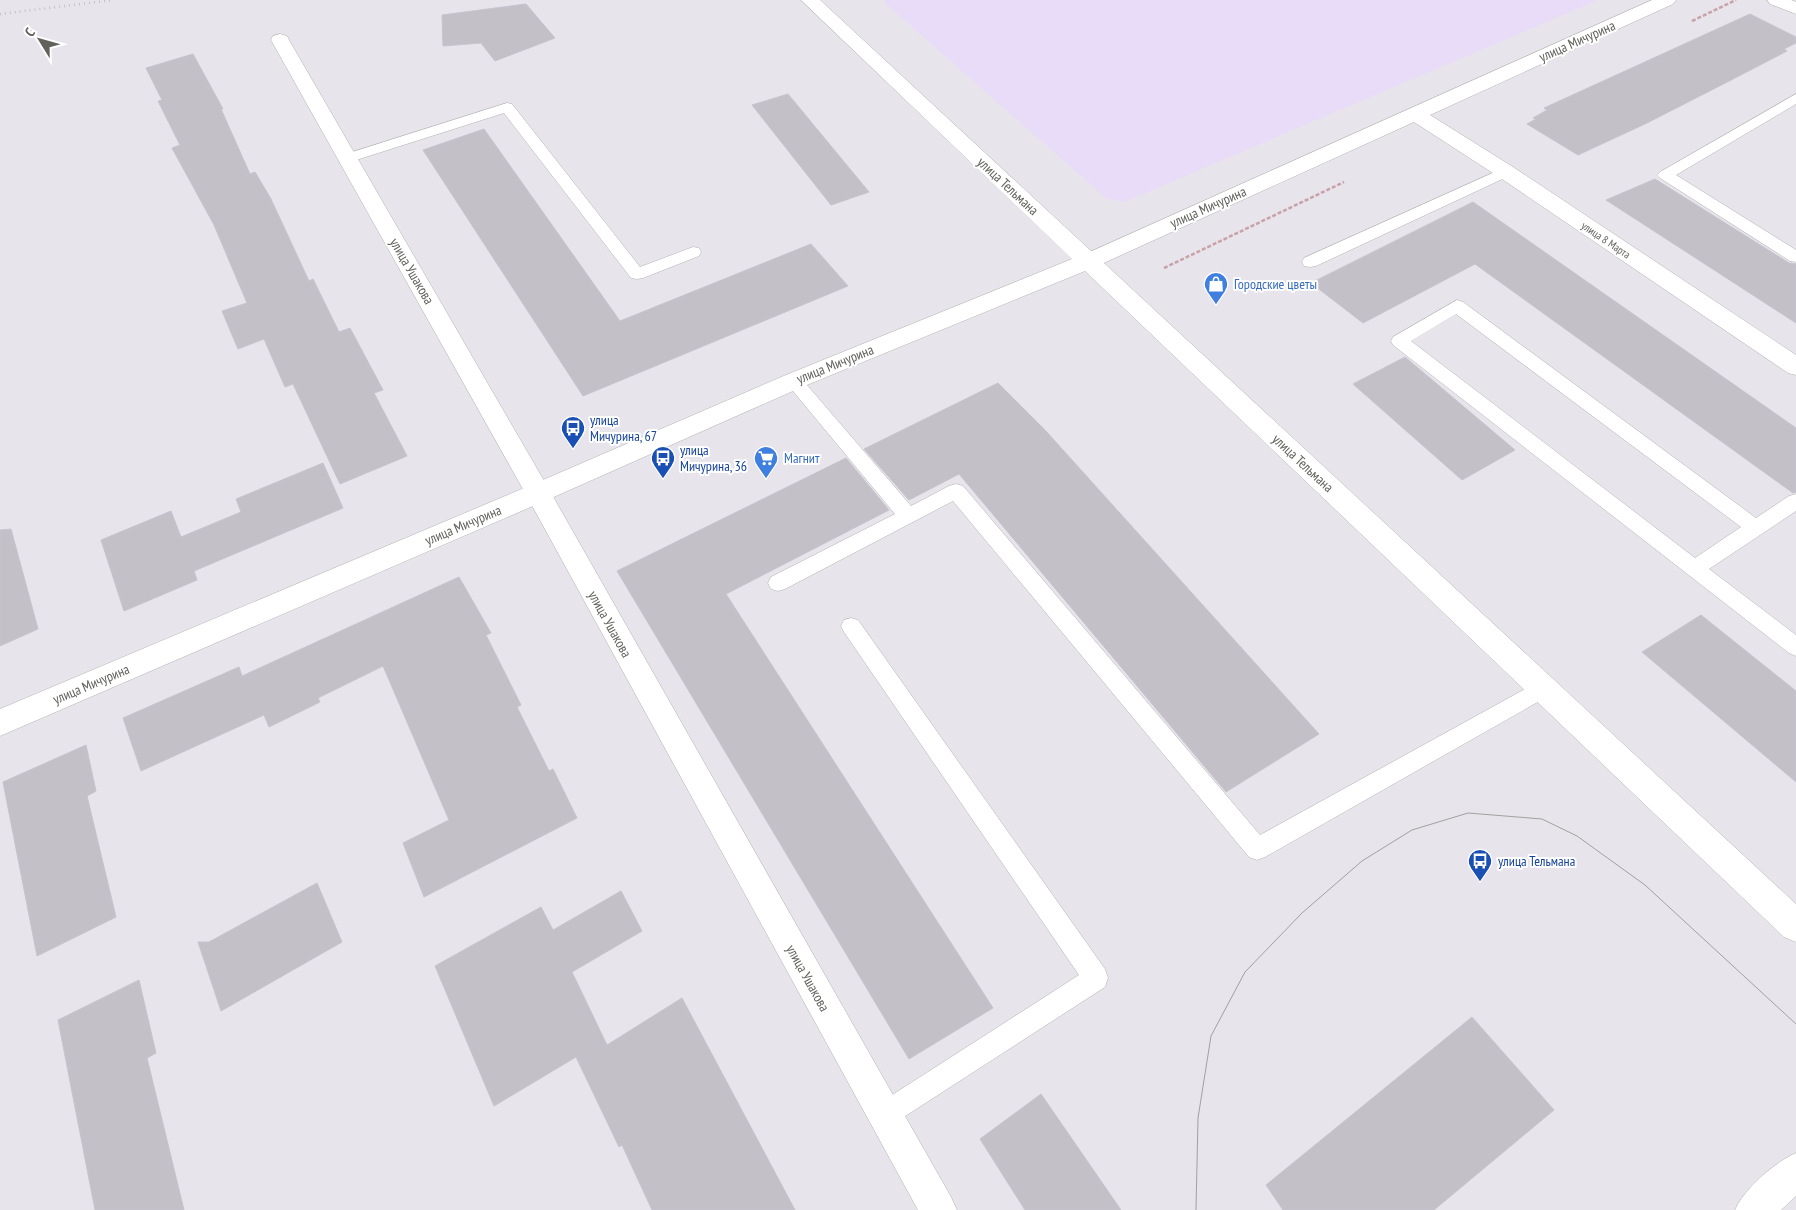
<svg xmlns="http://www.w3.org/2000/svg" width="1796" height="1210" viewBox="0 0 1796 1210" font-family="'PT Sans Narrow',sans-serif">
  <rect width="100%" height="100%" fill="#e7e4ec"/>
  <path fill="#e8dcf9" d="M886 0H1598L1124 202 1106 198 885 3Z"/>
  <g fill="#c3c0c8" stroke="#c7c3d0">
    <path d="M526 4 555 38 495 61 481 43 443 46 442 15Z"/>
    <path d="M1750 14 1796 37V43L1784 49 1787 51 1737 77 1647 123 1578 155 1527 124 1536 119 1533 118 1547 110 1544 108Z"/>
    <path d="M193 54 223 109H221L250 174 255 172 271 199 309 281 313 279 339 332 350 328 383 390 374 393 407 456 340 484 293 384 285 387 264 339 238 349 222 311 247 303 214 225 172 148 180 145 158 101 162 100 146 68Z"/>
    <path d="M788 94 869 192 831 205 752 105Z"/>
    <path d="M484 129 620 321 811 244 848 286 583 396 423 150Z"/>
    <path d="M1655 179 1789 263 1796 264V323L1606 200Z"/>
    <path d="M1473 202 1796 428V492L1793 493 1475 264 1363 323 1311 283Z"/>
    <path d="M1405 357 1515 450 1462 480 1353 384Z"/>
    <path d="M998 383 1045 430 1319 734 1226 792 959 474 909 500 864 449Z"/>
    <path d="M846 458 889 510 726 594 993 1008 909 1059 617 571Z"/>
    <path d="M323 463 343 508 194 571 197 580 124 611 101 540 171 511 181 537 241 512 236 499Z"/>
    <path d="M11 529 38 629 0 646V530Z"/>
    <path d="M459 577 491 633 486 635 521 705 517 707 549 771 553 769 577 818 424 897 403 843 449 820 383 666 318 698 320 702 269 727 264 715 141 771 123 718 239 667 242 676Z"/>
    <path d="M1701 615 1796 691V782L1642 652Z"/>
    <path d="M86 745 96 791 87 796 116 917 37 956 3 782Z"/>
    <path d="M317 883 342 942 221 1011 198 942H209Z"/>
    <path d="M621 891 642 931 572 972 607 1045 682 998 795 1210H652L622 1145 619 1147 576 1057 494 1106 435 966 541 907 553 930Z"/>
    <path d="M139 980 156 1053 147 1058 184 1210H95L58 1020Z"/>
    <path d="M1472 1017 1554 1110 1434 1210H1283L1266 1185Z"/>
    <path d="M1041 1094 1121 1210H1025L980 1139Z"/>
  </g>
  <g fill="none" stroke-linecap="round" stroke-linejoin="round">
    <g stroke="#b1b2ad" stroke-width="1">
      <g id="lane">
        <path d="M1796 94V104L1676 175 1796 250V262L1790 261 1660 178 1657 175 1660 172Z"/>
        <path d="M507 103 512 104 640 267 693 247 699 248 701 252 699 256 643 278 637 279 631 278 504 113 353 161H343L341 158 343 155Z"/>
        <path d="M1506 167 1511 169 1513 172 1511 175 1316 266 1310 267 1304 266 1302 262 1304 258Z"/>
        <path d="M1457 300 1463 302 1756 518 1789 496 1796 494V511L1709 569 1796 635V656L1789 653 1393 345 1391 341 1393 337ZM1456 314 1741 527 1695 558 1411 341Z"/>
        <path d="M794 375 800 377 911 506 949 486 956 484 963 486 1260 835 1536 683 1543 680 1550 683 1553 689 1550 695 1265 857 1257 860 1249 857 953 501 785 589 778 591 771 589 768 583 771 577 895 514 788 385 785 381 788 377Z"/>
        <path d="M851 618 858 620 1105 969 1108 978 1105 987 893 1124 884 1128 875 1124 871 1115 875 1106 1079 975 844 632 841 626 844 620Z"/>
      </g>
    </g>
    <g stroke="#b1b2ad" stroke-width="1">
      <g id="street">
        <path d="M1652 0H1676L1673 4 1430 115 1513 167 1796 355V375L1788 373 1499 177 1414 122 1097 266 1089 268 1081 266 1078 261 1081 256Z"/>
        <path d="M1767 0H1791L1796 2V14L1770 4Z"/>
        <path d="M280 34 287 36 289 40 547 486 951 1197 957 1210H918L529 500 271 40 273 36Z"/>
        <path d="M1796 1153V1196L1781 1210H1735C1744 1189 1775 1162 1796 1153Z"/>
      </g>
    </g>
    <g stroke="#b3b5ae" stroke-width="1">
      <path id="secondary" d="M801 0H820L1796 904V942L1784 937 1085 271 802 387 547 500 0 736V709L529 486 786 375 1072 259Z"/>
    </g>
    <g stroke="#c8a2a7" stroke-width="2.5" stroke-dasharray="4 2" stroke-linecap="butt">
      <path d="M1692 21 1736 0"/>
      <path d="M1164 268 1344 182"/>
    </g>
    <use href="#lane" fill="#fff" fill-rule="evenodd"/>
    <use href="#street" fill="#fff" fill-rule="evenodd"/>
    <use href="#secondary" fill="#fff" fill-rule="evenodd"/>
    <path stroke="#a1a19f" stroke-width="1" d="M1196 1210 1198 1118 1211 1036 1245 972 1302 913 1362 861 1412 830 1468 813 1542 819 1577 836 1645 885 1796 1024"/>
    <path stroke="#a1a19f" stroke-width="2.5" stroke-dasharray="0.5 4.5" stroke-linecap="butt" d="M0 14 113 0"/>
  </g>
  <defs>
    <g id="shop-pin" transform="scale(1.25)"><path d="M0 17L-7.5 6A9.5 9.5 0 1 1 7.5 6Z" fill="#3f7fe0" stroke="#fff"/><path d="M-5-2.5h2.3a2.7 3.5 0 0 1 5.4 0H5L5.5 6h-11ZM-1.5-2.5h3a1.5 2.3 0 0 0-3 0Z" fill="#fff"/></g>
    <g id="bus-pin" transform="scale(1.25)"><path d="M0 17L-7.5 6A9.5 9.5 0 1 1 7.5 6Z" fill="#1a4fb4" stroke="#fff"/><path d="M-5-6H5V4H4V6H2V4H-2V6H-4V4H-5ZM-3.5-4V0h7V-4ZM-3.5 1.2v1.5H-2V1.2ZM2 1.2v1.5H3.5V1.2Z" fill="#fff"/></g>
    <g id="supermarket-pin" transform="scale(1.25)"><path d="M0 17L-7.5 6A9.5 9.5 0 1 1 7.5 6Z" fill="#3f7fe0" stroke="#fff"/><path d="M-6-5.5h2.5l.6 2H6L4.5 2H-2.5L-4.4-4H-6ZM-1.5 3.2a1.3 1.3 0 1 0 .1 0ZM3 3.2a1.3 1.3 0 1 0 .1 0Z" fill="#fff"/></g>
  </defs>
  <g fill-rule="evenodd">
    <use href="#shop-pin" x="1216" y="284"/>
    <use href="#bus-pin" x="573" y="428"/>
    <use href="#bus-pin" x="663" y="458"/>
    <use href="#supermarket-pin" x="766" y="458"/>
    <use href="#bus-pin" x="1480" y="861"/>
  </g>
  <g text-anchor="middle" stroke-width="4" stroke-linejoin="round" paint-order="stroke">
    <g font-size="11" fill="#61625c" stroke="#fff">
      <text transform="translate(1606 240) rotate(34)" y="4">улица 8 Марта</text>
    </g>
    <g font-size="14" fill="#61625c" stroke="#fff">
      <text transform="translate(1577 41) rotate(-24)" y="5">улица Мичурина</text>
      <text transform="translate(1008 186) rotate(43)" y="5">улица Тельмана</text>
      <text transform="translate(1208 207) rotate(-24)" y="5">улица Мичурина</text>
      <text transform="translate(412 271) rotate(60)" y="5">улица Ушакова</text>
      <text transform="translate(835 364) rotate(-22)" y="5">улица Мичурина</text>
      <text transform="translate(1303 463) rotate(43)" y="5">улица Тельмана</text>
      <text transform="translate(463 525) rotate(-23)" y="5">улица Мичурина</text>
      <text transform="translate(610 624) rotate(61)" y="5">улица Ушакова</text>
      <text transform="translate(91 684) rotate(-23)" y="5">улица Мичурина</text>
      <text transform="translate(808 978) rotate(61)" y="5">улица Ушакова</text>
    </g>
    <g font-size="14" fill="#366cbe" stroke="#fff" text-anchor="start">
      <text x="1234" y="289">Городские цветы</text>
      <text x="784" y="463">Магнит</text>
    </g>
    <g font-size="14" fill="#164399" stroke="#fff" text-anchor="start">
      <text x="590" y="425">улица<tspan x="590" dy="16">Мичурина, 67</tspan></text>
      <text x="680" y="455">улица<tspan x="680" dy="16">Мичурина, 36</tspan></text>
      <text x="1498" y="866">улица Тельмана</text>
    </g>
  </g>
  <g transform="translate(40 40) rotate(307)" stroke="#ffffff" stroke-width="4" paint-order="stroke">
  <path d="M0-4L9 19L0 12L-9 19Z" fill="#61625c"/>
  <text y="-8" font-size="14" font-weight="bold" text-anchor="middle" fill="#61625c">С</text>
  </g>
</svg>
